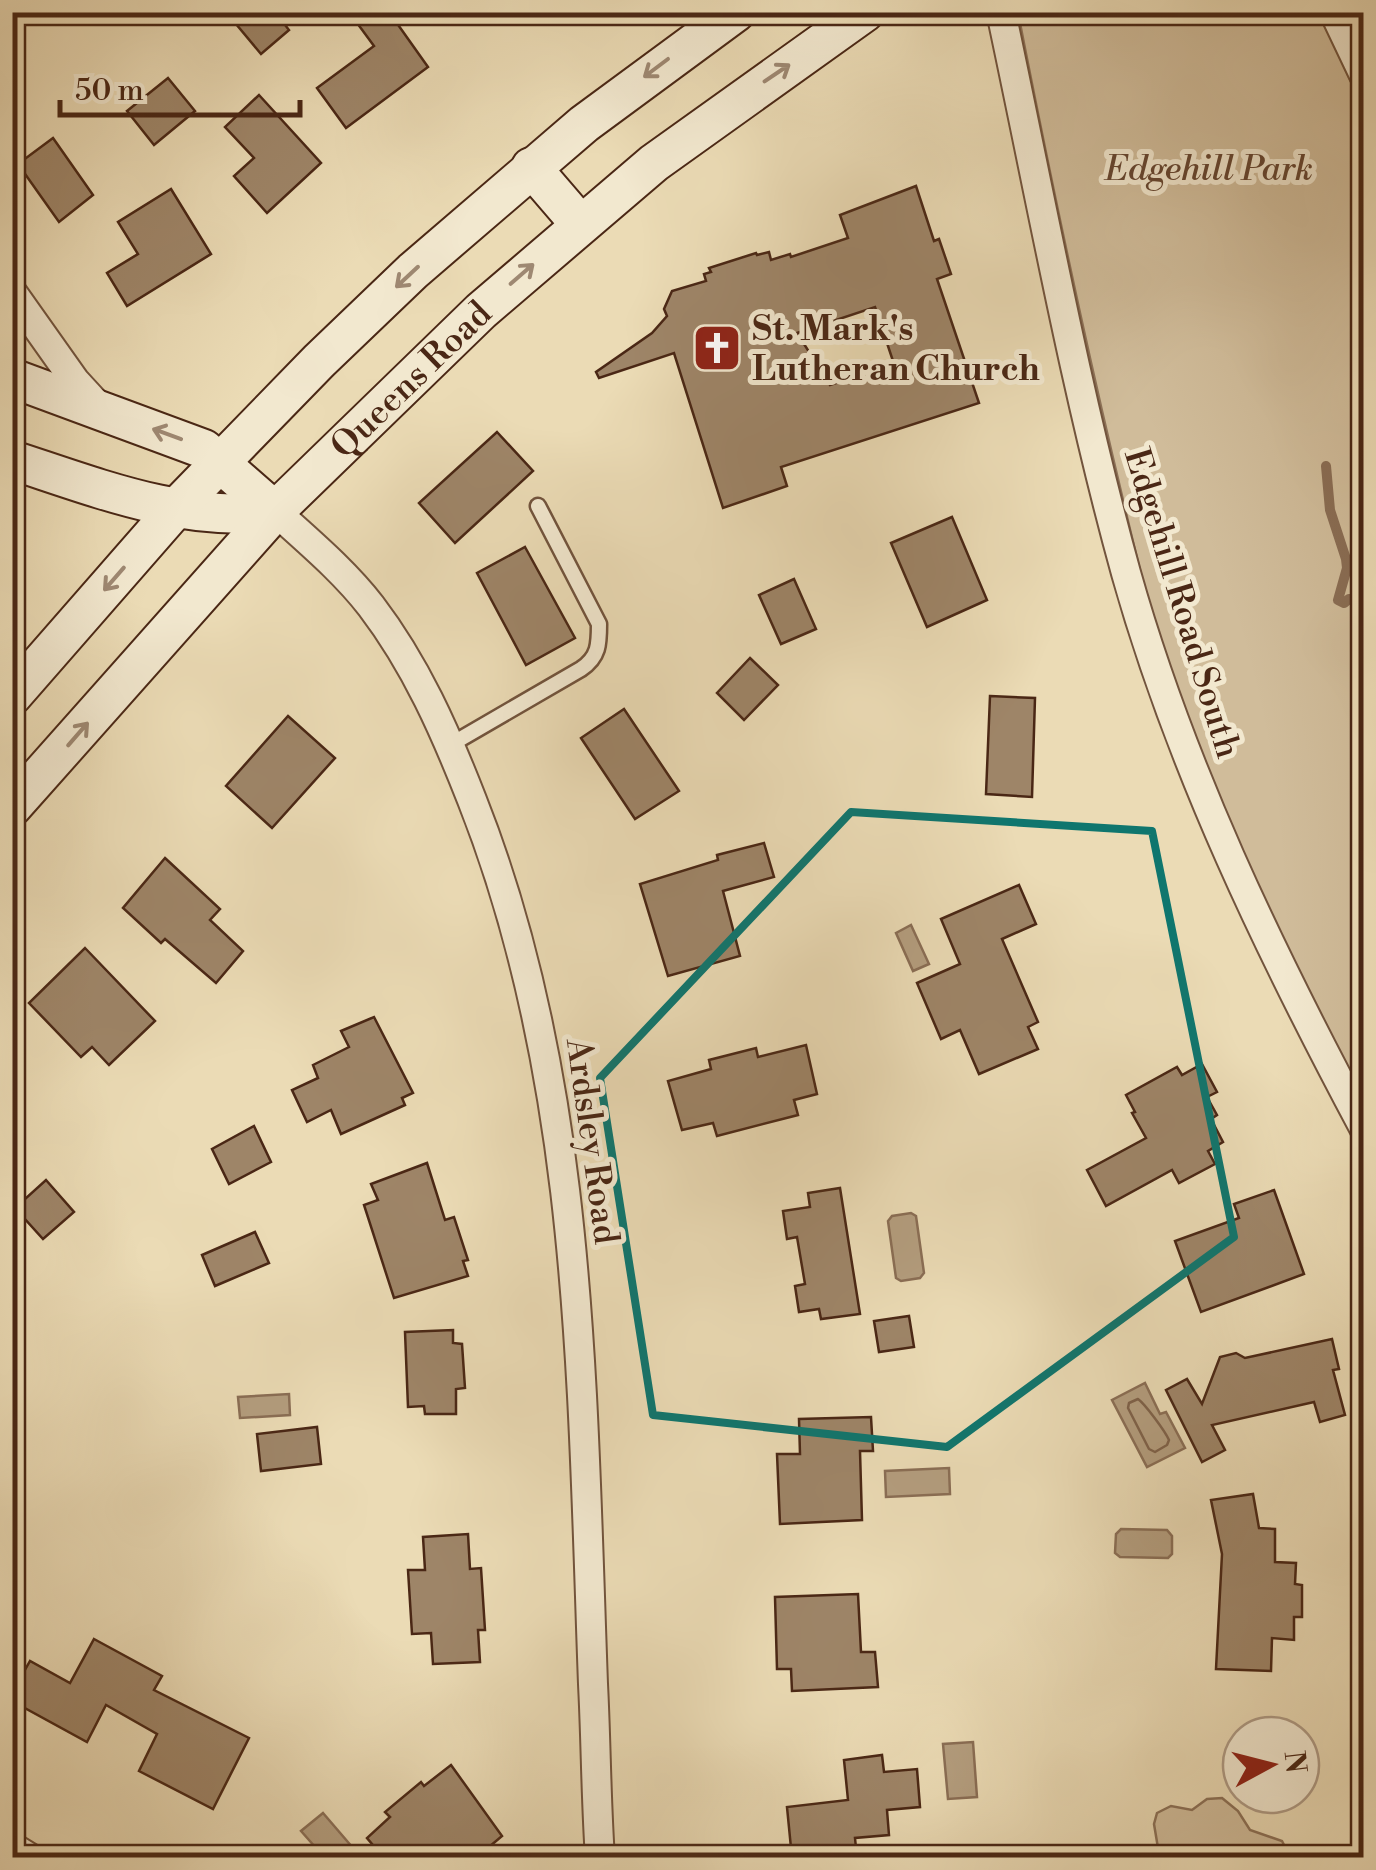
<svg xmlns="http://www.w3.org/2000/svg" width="1376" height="1870" viewBox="0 0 1376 1870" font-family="'Libre Bodoni',serif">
  <rect width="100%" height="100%" fill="#ebdbb5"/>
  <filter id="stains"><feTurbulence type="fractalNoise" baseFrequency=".002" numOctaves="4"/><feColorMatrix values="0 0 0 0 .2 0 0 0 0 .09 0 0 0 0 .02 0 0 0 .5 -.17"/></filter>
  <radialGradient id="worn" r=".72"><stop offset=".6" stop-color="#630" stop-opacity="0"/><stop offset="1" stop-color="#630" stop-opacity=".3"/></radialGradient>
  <g fill="#d0bc9a" stroke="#8d7258" stroke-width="2.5">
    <path d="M1018 13H1319L1363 107V1099C1297 971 1231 842 1181 707 1151 626 1133 541 1113 458 1078 310 1047 161 1018 13Z"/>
    <path d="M1222 1798 1238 1811 1250 1830 1282 1841 1285 1847 1284 1857 1167 1858 1159 1854 1154 1824 1157 1813 1171 1806 1192 1810 1207 1799Z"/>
  </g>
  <g fill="#b49e7f" stroke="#8a6e55" stroke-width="2.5">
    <path d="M911 925 929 964 913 971 896 933Z"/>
    <path d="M911 1213 916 1216 924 1273 920 1278 901 1281 896 1278 888 1221 892 1216Z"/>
    <path d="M1145 1383 1160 1414 1166 1412 1185 1448 1147 1467 1112 1400Z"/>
    <path d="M289 1394 290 1415 240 1418 238 1397Z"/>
    <path d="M949 1468 950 1494 886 1497 885 1471Z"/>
    <path d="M1121 1529 1167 1530 1172 1536V1554L1168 1558 1120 1557 1115 1553 1116 1534Z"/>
    <path d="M973 1742 977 1797 948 1799 943 1744Z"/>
    <path d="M323 1813 359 1855 356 1857H324L301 1831Z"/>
  </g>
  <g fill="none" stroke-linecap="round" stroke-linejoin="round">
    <path stroke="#7f624a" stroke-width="2.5" d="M1138 1399C1145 1404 1165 1431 1169 1440L1167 1445 1155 1452 1149 1449 1128 1408 1129 1403Z"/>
    <path stroke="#8a6e55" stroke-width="10" d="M1326 466 1330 510 1346 559 1347 568 1338 600 1344 603 1349 599 1355 600 1364 615"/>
  </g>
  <g fill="#9e8568" stroke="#4a2715" stroke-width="2.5" fill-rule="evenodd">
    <path d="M226 12H275L289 30 261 54Z"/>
    <path d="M349 12H389L428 67 346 128 317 88 374 46Z"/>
    <path d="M168 78 195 111 154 145 127 111Z"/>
    <path d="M259 95 321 163 267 213 234 176 254 158 225 127Z"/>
    <path d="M53 138 93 195 59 222 18 164Z"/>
    <path d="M916 186 934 241 939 239 951 274 937 279 979 403 781 467 787 486 723 508 674 353 599 378 596 372 652 333 667 316 664 309 672 291 706 281 704 274 711 272 709 268 756 253 757 255 769 252 771 260 790 254 791 257 848 238 840 215ZM875 307 894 364 830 385 797 333Z"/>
    <path d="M171 189 211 254 127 306 107 273 138 254 118 222Z"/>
    <path d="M497 432 533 471 455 543 419 503Z"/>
    <path d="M952 517 987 600 927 627 891 543Z"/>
    <path d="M525 547 575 638 526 665 477 573Z"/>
    <path d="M794 579 816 629 781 644 759 595Z"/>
    <path d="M750 658 778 685 744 720 717 693Z"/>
    <path d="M990 696 1035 698 1032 797 986 794Z"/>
    <path d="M624 709 679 791 635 819 581 738Z"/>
    <path d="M288 716 335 758 272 828 226 786Z"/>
    <path d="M764 843 774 877 723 891 740 956 668 976 640 884 718 860 717 855Z"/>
    <path d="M165 858 220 909 210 920 243 951 216 983 165 939 161 943 123 908Z"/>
    <path d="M1019 885 1036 924 1002 939 1038 1022 1028 1027 1038 1049 979 1074 960 1030 941 1039 917 983 960 964 941 919Z"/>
    <path d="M85 948 155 1021 109 1065 92 1047 81 1057 29 1003Z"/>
    <path d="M374 1017 413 1093 402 1098 405 1105 341 1134 331 1110 307 1122 292 1090 318 1078 313 1065 349 1047 341 1031Z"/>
    <path d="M806 1045 817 1094 794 1100 798 1115 717 1136 713 1123 682 1130 668 1081 711 1069 709 1060 756 1048 758 1057Z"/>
    <path d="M1202 1064 1217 1092 1207 1097 1217 1115 1211 1119 1223 1142 1208 1151 1215 1164 1179 1183 1172 1170 1106 1206 1087 1170 1146 1138 1132 1113 1135 1112 1126 1095 1177 1067 1182 1075Z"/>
    <path d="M254 1126 271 1162 229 1184 212 1149Z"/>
    <path d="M427 1163 445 1220 454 1217 468 1260 463 1261 468 1276 394 1298 364 1205 378 1200 371 1184Z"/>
    <path d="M46 1180 74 1212 43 1239 15 1208Z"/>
    <path d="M840 1188 860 1314 821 1319 819 1309 799 1312 795 1286 805 1284 797 1237 787 1239 783 1211 810 1207 808 1193Z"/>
    <path d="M1274 1190 1304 1274 1201 1312 1175 1241 1239 1218 1234 1204Z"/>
    <path d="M255 1232 269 1263 215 1286 202 1255Z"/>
    <path d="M909 1316 914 1347 879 1352 874 1321Z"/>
    <path d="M453 1330V1343L462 1344 465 1388 456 1389V1414H425L424 1406 408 1407 405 1332Z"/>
    <path d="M1332 1339 1339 1369 1333 1370 1345 1415 1320 1422 1314 1402 1212 1425 1225 1450 1202 1462 1166 1390 1187 1379 1202 1404 1220 1357 1236 1353 1245 1358Z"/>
    <path d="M871 1417 873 1451H860L862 1520 780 1524 777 1454H800L799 1419Z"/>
    <path d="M317 1427 321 1464 261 1471 257 1434Z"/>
    <path d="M1253 1494 1259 1528 1275 1529V1562L1296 1563 1295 1584 1302 1585V1617H1294V1640L1272 1638 1271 1671 1216 1669 1222 1554 1211 1500Z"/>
    <path d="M468 1534 470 1569 481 1568 485 1630H478L480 1662 433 1664 431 1633 412 1634 408 1570H425L423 1537Z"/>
    <path d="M858 1594 861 1652H875L878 1687 792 1691 791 1669H777L775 1597Z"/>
    <path d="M94 1639 162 1676 154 1690 249 1738 213 1809 139 1771 157 1734 106 1705 87 1742 12 1701V1693L30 1661 70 1683Z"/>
    <path d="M882 1755 884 1772 917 1769 920 1807 887 1810 889 1835 855 1838 857 1858H792L787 1807 848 1800 844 1760Z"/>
    <path d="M451 1765 502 1836 476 1858H384L367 1838 390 1817 385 1812 421 1782 424 1786Z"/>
  </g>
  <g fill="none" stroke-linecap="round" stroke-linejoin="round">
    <g stroke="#72543d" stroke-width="19">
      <path id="lane" d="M450 745 581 669C599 657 599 644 599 624L538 506"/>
    </g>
    <g stroke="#72543d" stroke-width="32">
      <g id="street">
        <path d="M1001 12C1041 199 1075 389 1126 573 1181 768 1269 950 1364 1128"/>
        <path d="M1334 12 1364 75"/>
        <path d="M12 292 75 381 98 406"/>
        <path d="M275 511C308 541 344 571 371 606 416 665 445 731 472 800 583 1080 582 1387 593 1684 596 1742 596 1800 600 1858"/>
        <path d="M12 1847 30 1858"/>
      </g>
    </g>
    <g stroke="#4a2715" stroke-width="42">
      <g id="secondary">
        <path d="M531 167 580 224"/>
        <path d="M12 378 204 449 275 511"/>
        <path d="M12 460C95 487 187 524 275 511"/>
        <path d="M12 696 178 506 319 361 413 271 584 124 736 12"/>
        <path id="s1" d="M12 807 275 511 481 311 654 163 865 12"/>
      </g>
    </g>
    <use href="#lane" stroke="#f2e8cf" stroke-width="14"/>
    <use href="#street" stroke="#f2e8cf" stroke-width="28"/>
    <use href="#secondary" stroke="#f2e8cf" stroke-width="38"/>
  </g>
  <defs><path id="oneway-shaft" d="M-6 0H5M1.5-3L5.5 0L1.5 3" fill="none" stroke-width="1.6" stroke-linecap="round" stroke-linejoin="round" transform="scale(2.5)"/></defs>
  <g stroke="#9e8872">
    <use href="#oneway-shaft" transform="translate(656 68) rotate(143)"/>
    <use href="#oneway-shaft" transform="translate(777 73) rotate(-34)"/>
    <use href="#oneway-shaft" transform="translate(522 274) rotate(-41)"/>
    <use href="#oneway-shaft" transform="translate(407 277) rotate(137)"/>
    <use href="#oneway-shaft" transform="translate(167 434) rotate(-160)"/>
    <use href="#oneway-shaft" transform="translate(114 579) rotate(131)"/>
    <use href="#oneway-shaft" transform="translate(78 734) rotate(-49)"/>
  </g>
  <path fill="none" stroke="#0f766e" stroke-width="8" stroke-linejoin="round" d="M851 812 1152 831 1234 1237 947 1447 653 1415 600 1078Z"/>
  <defs>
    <g id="church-square" transform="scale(2.5)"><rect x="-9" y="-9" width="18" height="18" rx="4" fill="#8f2418" stroke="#f2e8cf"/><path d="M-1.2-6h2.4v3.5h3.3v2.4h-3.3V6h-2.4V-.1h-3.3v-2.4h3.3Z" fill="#fff"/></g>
  </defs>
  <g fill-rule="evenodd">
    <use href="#church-square" x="717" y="348"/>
  </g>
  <g text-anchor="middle" stroke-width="10" stroke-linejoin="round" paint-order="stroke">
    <g font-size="35" font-style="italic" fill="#654530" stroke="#f2e8cf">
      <text x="1209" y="180">Edgehill Park</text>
    </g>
    <g font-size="35" font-weight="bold" fill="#4a2715" stroke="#f2e8cf" text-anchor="start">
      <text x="752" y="340">St. Mark's<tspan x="752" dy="40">Lutheran Church</tspan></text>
    </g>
    <g font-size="35" fill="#4a2715" stroke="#f2e8cf">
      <text dy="12" stroke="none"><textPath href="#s1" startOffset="585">Queens Road</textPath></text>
      <text transform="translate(1183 603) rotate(73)" y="12">Edgehill Road South</text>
      <text transform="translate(593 1141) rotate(82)" y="12">Ardsley Road</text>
    </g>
  </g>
  <rect width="1376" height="1870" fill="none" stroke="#ebdbb5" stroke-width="50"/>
  <rect x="15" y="15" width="1346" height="1840" fill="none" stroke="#4a2715" stroke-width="5"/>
  <rect x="25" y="25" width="1326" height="1820" fill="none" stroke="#4a2715" stroke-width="2.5"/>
  <g transform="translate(1271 1765) rotate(83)"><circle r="48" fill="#f2e8cf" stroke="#af9b85" stroke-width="2.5"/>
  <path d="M0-8L18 38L0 25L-18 38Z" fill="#8f2418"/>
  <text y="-15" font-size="28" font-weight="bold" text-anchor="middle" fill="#4a2715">N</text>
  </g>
  <path d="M60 100v15h240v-15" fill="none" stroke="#4a2715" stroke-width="5"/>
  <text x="75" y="100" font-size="30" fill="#4a2715" stroke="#f2e8cf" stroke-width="8" paint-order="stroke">50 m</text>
  <rect width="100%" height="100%" filter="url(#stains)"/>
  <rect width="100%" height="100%" fill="url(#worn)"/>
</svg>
